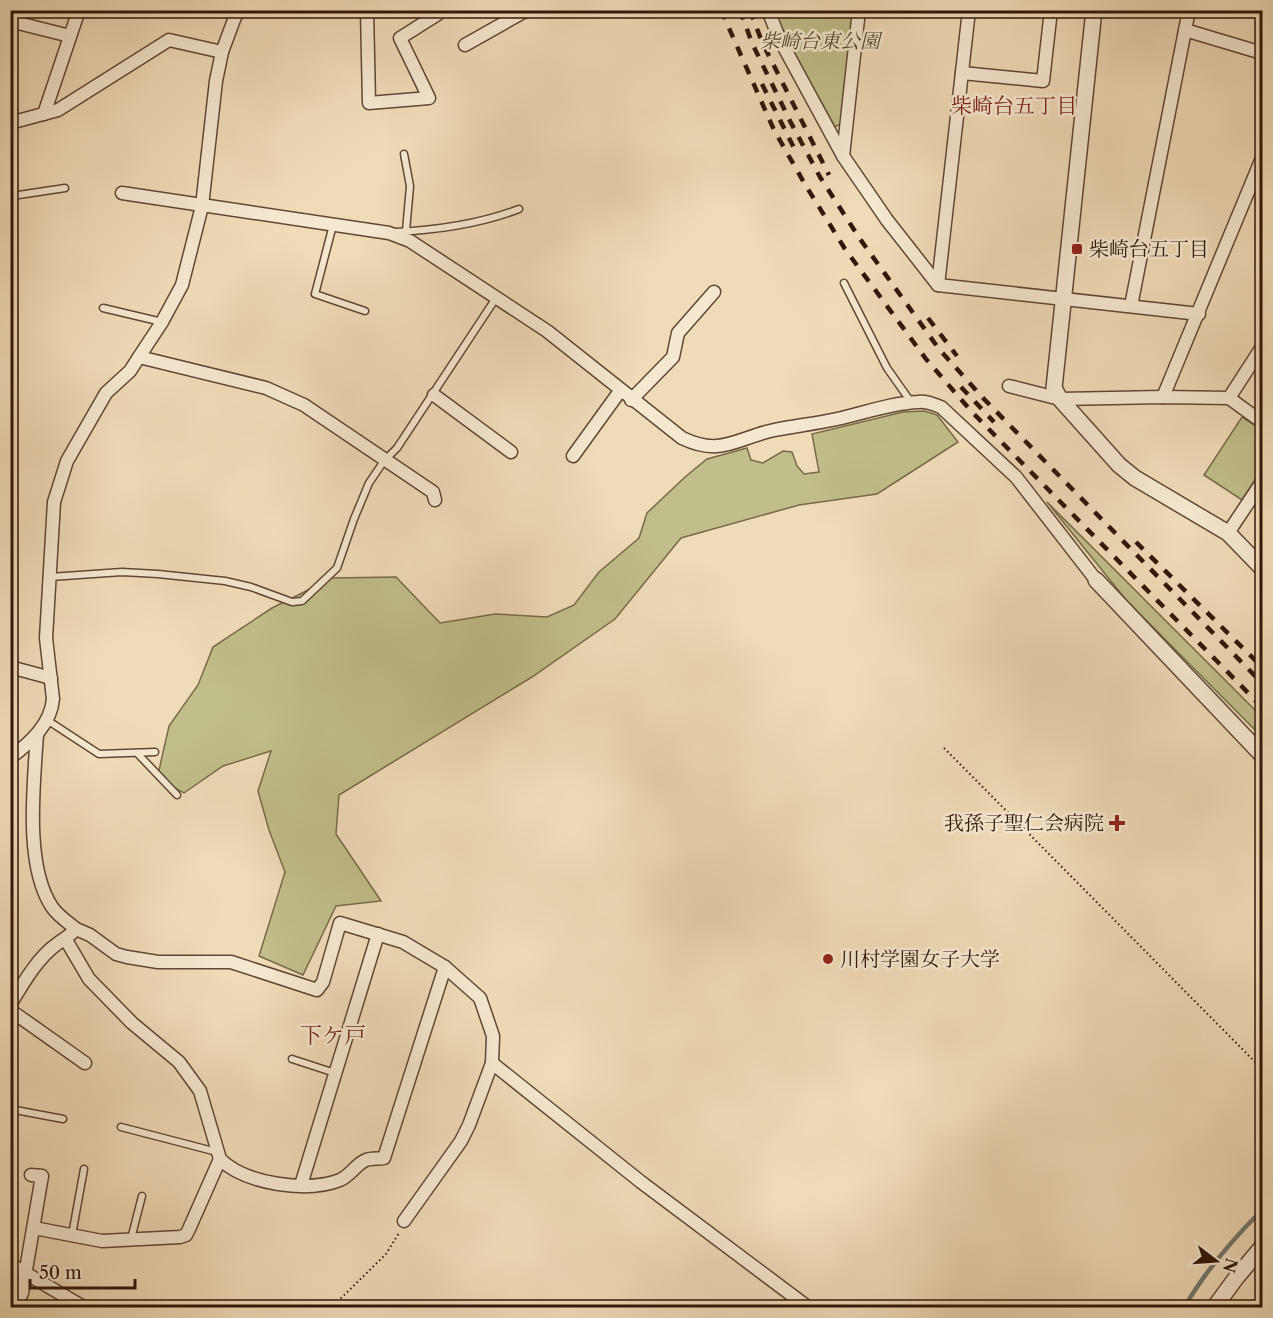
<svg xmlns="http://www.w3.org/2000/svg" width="1273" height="1318" viewBox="0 0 1273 1318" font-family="'Libre Caslon Text','Noto Serif JP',serif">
  <rect width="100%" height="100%" fill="#f0dbb8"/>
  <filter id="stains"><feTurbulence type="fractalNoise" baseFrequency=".00333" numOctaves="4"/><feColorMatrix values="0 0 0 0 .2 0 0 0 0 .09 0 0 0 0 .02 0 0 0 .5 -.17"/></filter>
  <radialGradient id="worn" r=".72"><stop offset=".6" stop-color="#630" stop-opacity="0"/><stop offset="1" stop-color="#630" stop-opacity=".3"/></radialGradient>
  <g fill="#c0be8a" stroke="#786a4a" stroke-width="1.5">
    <path d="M774 11H853L842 123 835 127 795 55Z"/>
    <path d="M924 411 937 415 958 442 877 494 799 505 681 538 615 619 532 677 339 795 336 834 381 901 336 906 303 975 259 956 285 872 269 830 258 791 271 751 223 766 184 793 157 779 169 726 198 685 213 647 272 608 332 578 396 577 440 623 495 614 547 617 574 605 599 572 639 538 647 513 685 477 707 459 747 448 751 460 763 463 783 451 792 452 797 466 804 474 819 472 812 434 903 412Z"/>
    <path d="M1242 417 1262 430V469L1242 500 1204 475Z"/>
    <path d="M1047 502 1262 717V737L1127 601Z"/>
  </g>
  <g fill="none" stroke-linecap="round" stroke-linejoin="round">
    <path stroke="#717871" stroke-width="4.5" d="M1184 1308C1205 1271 1232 1240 1262 1210"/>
    <g stroke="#604735" stroke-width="9">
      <g id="service">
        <path d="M404 154 410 186 406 231"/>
        <path d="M10 187 12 196 65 188"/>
        <path d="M333 225 315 294 365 311"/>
        <path d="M396 232C437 230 480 224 519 209"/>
        <path d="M844 283 887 368 911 402"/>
        <path d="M103 308 162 322"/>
        <path d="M50 577 122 572 158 574 225 581 251 587 292 602 302 601 337 568 354 519 369 483 384 461 397 448 496 298"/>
        <path d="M47 720 99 754 155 752"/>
        <path d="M137 753 177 795"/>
        <path d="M292 1059 335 1073"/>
        <path d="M10 1109 63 1119"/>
        <path d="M121 1127 217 1152"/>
        <path d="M72 1235 84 1169"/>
        <path d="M131 1239 142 1196"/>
      </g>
    </g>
    <g stroke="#604735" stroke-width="15">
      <g id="minor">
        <path d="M367 10 369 103 429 98 400 38 438 14 439 10"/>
        <path d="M768 10 779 38 843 156 887 220 938 285 1199 314"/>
        <path d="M10 21 70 36"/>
        <path d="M1185 30 1262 53"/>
        <path d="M465 45 527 10"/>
        <path d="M962 73 1043 81 1051 10"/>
        <path d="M44 114 79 10"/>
        <path d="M10 123 58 110 169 40 222 52"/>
        <path d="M843 156 859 10"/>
        <path d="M122 193 389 233 410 241 547 331 682 438C720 456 734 440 770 431 792 426 815 424 837 419 864 413 891 403 918 402 926 401 933 404 941 407L1016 477 1096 580"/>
        <path d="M938 285 969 10"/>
        <path d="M1131 306 1189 10"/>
        <path d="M139 357 266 388 304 405 433 492 435 500"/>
        <path d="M1009 386 1060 399 1163 397 1229 398 1262 347"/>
        <path d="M434 395 511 452"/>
        <path d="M1163 397 1262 158"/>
        <path d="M1229 398 1262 422"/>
        <path d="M631 400 673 357 678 333 714 292"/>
        <path d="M573 456 620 391"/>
        <path d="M1228 533 1262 482"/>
        <path d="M10 667 51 678"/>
        <path d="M37 734C34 783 24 865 52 907 58 916 69 923 76 929"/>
        <path d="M10 758C30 743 51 724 53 699L46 638 54 502 67 461 106 393 130 371 139 357 162 322 182 285 202 206 216 81 222 52 235 17 240 10"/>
        <path d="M66 940 89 979 132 1023 179 1062 200 1091 220 1159C245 1184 307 1193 340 1180 350 1176 356 1164 366 1160 371 1158 379 1159 384 1158L445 967"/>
        <path d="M10 1005C22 985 38 957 57 944 65 938 69 937 76 929L90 935 116 954 127 957 158 962H231L317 990 323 982 340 923 403 942 445 967 480 998 493 1036 492 1063 469 1125 461 1141 404 1221"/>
        <path d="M10 1010 85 1063"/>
        <path d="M492 1063 641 1182 809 1308"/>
        <path d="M301 1185 378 934"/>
        <path d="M34 1228 102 1241 180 1237 186 1235 189 1229 220 1159"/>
        <path d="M10 1264 85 1308"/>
        <path d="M15 1308 22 1293 42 1176 31 1175"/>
      </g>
    </g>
    <g stroke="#604735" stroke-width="18">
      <g id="tertiary">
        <path d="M1094 10 1054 388 1060 399 1119 465 1135 478 1228 533 1262 568"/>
        <path d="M1096 580 1262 755"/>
        <path d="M1214 1308 1236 1278 1262 1247"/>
      </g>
    </g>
    <g stroke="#301609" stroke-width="2" stroke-dasharray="1.5 3" stroke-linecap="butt">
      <path d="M944 748 1262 1069"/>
      <path d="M331 1308 386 1254 399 1233"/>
    </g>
    <use href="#service" stroke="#f5e8d1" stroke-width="6"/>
    <use href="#minor" stroke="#f5e8d1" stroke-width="12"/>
    <use href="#tertiary" stroke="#f5e8d1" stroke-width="15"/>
    <g stroke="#301609" stroke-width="4.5" stroke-dasharray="10 10" stroke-linecap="butt">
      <path d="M721 10 774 130 806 186 845 249 926 359 972 412 1262 707"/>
      <path d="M740 10 752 43 790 121 820 177 860 239 939 349 984 399 1262 683"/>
      <path d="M750 10 762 42 829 175"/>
      <path d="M762 84 797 154"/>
      <path d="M928 318 957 356"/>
      <path d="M961 387 994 422"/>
      <path d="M1136 542 1262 667"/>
    </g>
  </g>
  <g fill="#8f2418" stroke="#f5e8d1" stroke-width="2">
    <rect x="1071" y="243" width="12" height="12" rx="3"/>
    <path d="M1114 814h6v6h6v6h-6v6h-6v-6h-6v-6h6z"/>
    <circle cx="828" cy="959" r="6"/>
  </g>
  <g text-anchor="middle" stroke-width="5" stroke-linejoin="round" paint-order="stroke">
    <g font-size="20" font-style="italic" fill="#5b4830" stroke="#f5e8d1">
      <text x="820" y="48">柴崎台東公園</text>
    </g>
    <g font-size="20" fill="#301609" stroke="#f5e8d1" text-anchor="start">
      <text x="1089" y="256">柴崎台五丁目</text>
      <text x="1104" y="830" text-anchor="end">我孫子聖仁会病院</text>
      <text x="840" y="966">川村学園女子大学</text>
    </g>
    <g font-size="21" fill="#7a1f14" stroke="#f5e8d1">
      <text x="1014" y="113">柴崎台五丁目</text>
    </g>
    <g font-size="22" fill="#7a1f14" stroke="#f5e8d1">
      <text x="333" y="1043">下ケ戸</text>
    </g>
  </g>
  <rect width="1273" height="1318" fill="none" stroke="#f0dbb8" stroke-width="36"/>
  <rect x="12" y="12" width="1249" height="1294" fill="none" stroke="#301609" stroke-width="3"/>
  <rect x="18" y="18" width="1237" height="1282" fill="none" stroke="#301609" stroke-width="1.5"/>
  <g transform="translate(1216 1261) rotate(107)" stroke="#f5e8d1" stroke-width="4.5" paint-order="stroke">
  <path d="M0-4.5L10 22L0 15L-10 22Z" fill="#301609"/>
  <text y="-9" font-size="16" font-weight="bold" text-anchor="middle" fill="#301609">N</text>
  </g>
  <path d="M30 1279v9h105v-9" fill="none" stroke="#301609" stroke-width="3"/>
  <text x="39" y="1279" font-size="18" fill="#301609" stroke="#f5e8d1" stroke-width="4.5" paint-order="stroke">50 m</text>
  <rect width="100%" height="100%" filter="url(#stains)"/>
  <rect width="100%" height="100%" fill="url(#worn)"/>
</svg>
